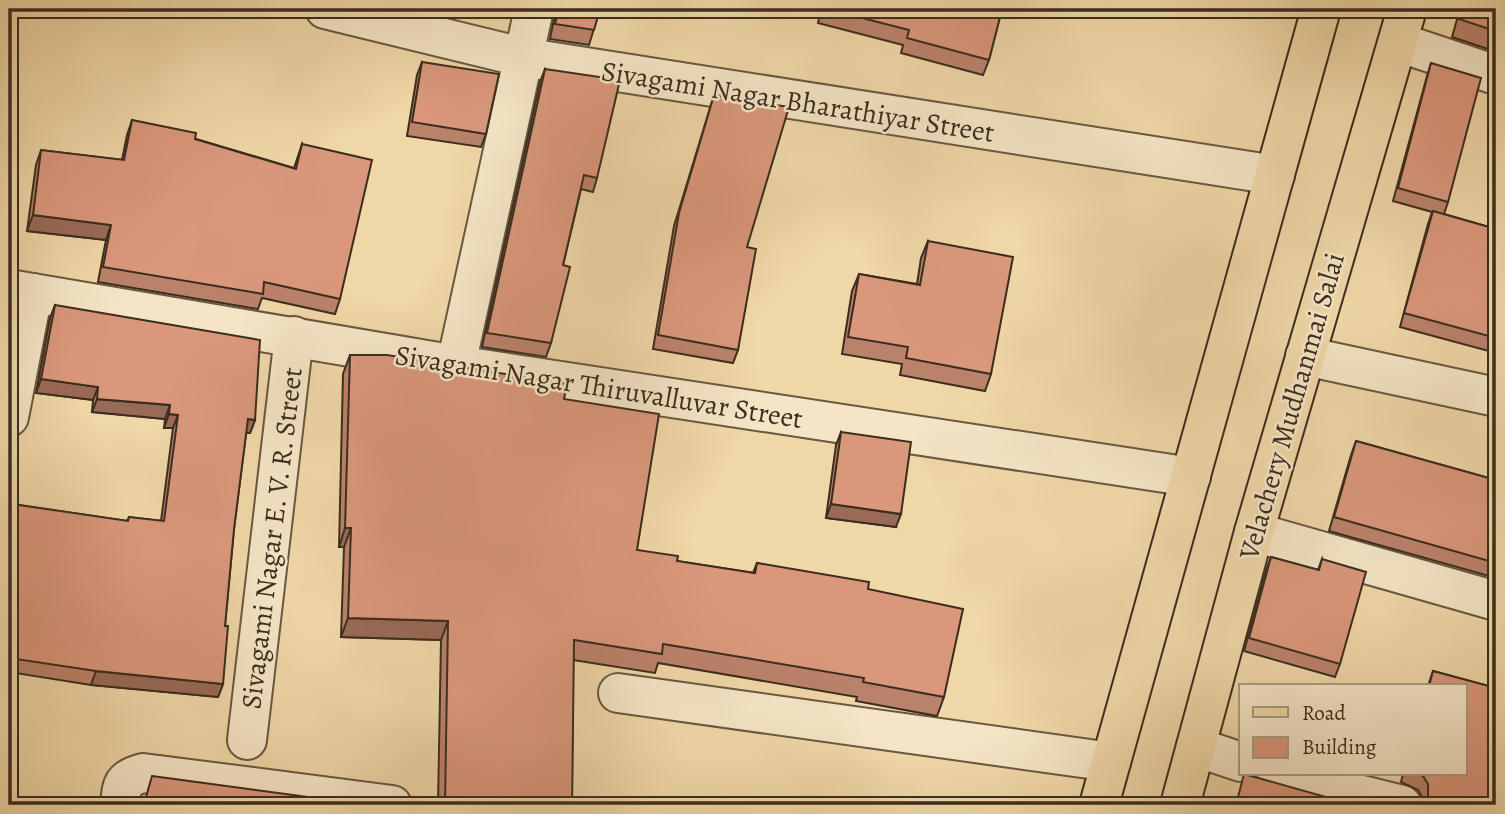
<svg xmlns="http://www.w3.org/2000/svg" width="1505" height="814" viewBox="0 0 1505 814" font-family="Alegreya,serif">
  <rect width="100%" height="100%" fill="#f0d7a8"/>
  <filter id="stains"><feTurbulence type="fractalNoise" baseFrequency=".00286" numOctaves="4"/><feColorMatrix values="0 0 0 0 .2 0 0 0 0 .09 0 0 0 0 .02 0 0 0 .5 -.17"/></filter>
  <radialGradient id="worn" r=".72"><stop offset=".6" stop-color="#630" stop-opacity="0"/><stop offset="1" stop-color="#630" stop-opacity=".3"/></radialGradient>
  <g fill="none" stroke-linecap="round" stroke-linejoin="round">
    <g stroke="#685840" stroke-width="42">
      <g id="minor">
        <path d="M325 9 522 57 1275 175"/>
        <path d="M1398 42 1496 75"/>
        <path d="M9 289 456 365 1191 477"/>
        <path d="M1305 356 1496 397"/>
        <path d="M456 365 534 9"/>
        <path d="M9 417 33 293"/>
        <path d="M1254 532 1496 601"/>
        <path d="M618 693 1111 762"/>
        <path d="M247 740 294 336"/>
        <path d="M1196 747 1241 762"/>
        <path d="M1277 774 1402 805"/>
        <path d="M120 805C122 785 121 779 143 773L392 805"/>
      </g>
    </g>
    <g stroke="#3b2d1e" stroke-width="42">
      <g id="major">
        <path d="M1099 805 1321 9"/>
        <path d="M1180 805 1254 532 1407 9"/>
      </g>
    </g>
    <use href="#minor" stroke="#f5e5c6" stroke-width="38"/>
    <use href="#major" stroke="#f0d7a8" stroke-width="38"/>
  </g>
  <g fill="#bb826b" stroke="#3b2d1e" stroke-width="2">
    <path d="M556 9H600L589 45 550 39Z"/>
    <path d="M821 9H1002L989 60 983 75 901 53 903 45 818 23Z"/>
    <path d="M1460 9H1496V47L1490 45 1488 49 1452 37Z"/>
    <path d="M422 62 486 134 481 147 407 136 417 75Z"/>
    <path d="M1431 63 1448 202 1444 214 1496 229V353L1400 327 1428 224 1432 212 1393 201 1427 76Z"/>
    <path d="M545 69 597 178 593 192 581 189 563 265 551 343 546 357 482 347 540 82Z"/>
    <path d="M714 95 747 247 738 350 733 363 653 349 674 226Z"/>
    <path d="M132 120 294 168 302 144 340 299 335 314 262 298 258 309 98 282 106 240 27 231 36 165 41 150 122 160 127 135Z"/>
    <path d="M928 241 991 374 985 391 900 375 902 364 842 354 852 291 859 274 917 284 921 258Z"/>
    <path d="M55 305 255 420 250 433H246L234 529 225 626 223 684 218 697 91 685 9 672V513L12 504 127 521 129 517 161 521 173 428H164L165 419 92 412 93 400 36 393 50 318Z"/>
    <path d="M350 355 564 399 637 550 677 561 753 573 757 563 868 589 944 697 937 716 856 701 857 697 658 663 655 673 573 660 572 805H438L441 640 341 637 344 547H339L343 374Z"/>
    <path d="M841 432 896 527 826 518 836 445Z"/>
    <path d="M1356 441 1496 480V578L1329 531 1351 455Z"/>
    <path d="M1271 557 1318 570 1322 559 1340 664 1335 677 1244 651 1266 570Z"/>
    <path d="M1433 671 1496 688V805H1423V798L1418 790 1401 782 1403 774H1465V686H1428Z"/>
  </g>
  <g fill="#996a57" stroke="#3b2d1e" stroke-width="2">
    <path d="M33 215 111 225 106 240 27 231Z"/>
    <path d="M41 379 98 387 93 400 36 393Z"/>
    <path d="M97 399 170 405 165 419 92 412Z"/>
    <path d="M169 414 178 415 173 428H164Z"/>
    <path d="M248 419 255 420 250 433H243Z"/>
    <path d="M831 504 901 514 896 527 826 518Z"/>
    <path d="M345 528H351L344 547H339Z"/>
    <path d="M348 618 448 621 441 640 341 637Z"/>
    <path d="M96 671 223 684 218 697 91 685Z"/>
  </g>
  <g fill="#da977c" stroke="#3b2d1e" stroke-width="2">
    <path d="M559 9H600L594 30 555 24Z"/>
    <path d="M827 9H1002L989 60 907 38 909 30Z"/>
    <path d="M1461 9H1496V27L1495 31 1459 19Z"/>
    <path d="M422 62 499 74 486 134 412 122Z"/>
    <path d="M1431 63 1481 78 1448 202 1398 188Z"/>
    <path d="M545 69 620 80 597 178 584 175 563 265 570 267 551 343 487 333Z"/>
    <path d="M714 95 789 107 747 247 756 249 738 350 658 335 679 213Z"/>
    <path d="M132 120 196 133 195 139 296 169 302 144 372 160 340 299 264 282 263 294 103 267 111 225 33 215 41 150 124 160Z"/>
    <path d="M1433 211 1496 229V338L1404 313Z"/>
    <path d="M928 241 1013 257 991 374 906 358 908 347 848 337 859 274 920 285Z"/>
    <path d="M55 305 260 340 255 420 248 419 234 529 225 626H228L223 684 96 671 9 658V527L12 504 128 521 129 517 164 521 178 415 169 414 170 405 97 399 98 387 41 379Z"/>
    <path d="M350 355H387L567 384 564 399 659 414 637 550 678 556 677 561 755 573 757 563 869 582 868 589 963 609 944 697 863 682 864 678 663 644 662 654 574 640 572 805H445L448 621 348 618 351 528H345Z"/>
    <path d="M841 432 911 442 901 514 831 504Z"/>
    <path d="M1356 441 1496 480V563L1334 517Z"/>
    <path d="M1271 557 1319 570 1322 559 1366 572 1340 664 1249 638Z"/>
    <path d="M1433 671 1496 688V805H1423L1428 796V784L1423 776 1418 774H1465V686H1429Z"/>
    <path d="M1244 774 1354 805H1236Z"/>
    <path d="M152 776 367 805H145L146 797Z"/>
  </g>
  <g text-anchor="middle" stroke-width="5" stroke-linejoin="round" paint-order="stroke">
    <g font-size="28" fill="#3b2d1e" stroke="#f5e5c6">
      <text transform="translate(798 101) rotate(9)" y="10">Sivagami Nagar Bharathiyar Street</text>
      <text transform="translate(599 386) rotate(9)" y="10">Sivagami Nagar Thiruvalluvar Street</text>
      <text transform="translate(1291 406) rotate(-74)" y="10">Velachery Mudhanmai Salai</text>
      <text transform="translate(271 538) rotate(-83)" y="10">Sivagami Nagar E. V. R. Street</text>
    </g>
  </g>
  <rect width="1505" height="814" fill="none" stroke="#f0d7a8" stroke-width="35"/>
  <rect x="10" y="10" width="1484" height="793" fill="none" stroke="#3b2d1e" stroke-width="3.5"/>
  <rect x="18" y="18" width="1470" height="779" fill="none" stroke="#3b2d1e" stroke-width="2"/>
  <rect x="1239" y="684" width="228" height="91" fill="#f5e5c6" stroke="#ab9b83" stroke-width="2"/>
  <rect x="1253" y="707" width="35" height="10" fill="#f0d7a8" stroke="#ab9b83" stroke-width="2"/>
  <text x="1302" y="720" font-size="21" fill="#3b2d1e">Road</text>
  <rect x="1253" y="737" width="35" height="21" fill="#da977c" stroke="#ab9b83" stroke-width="2"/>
  <text x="1302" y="754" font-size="21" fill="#3b2d1e">Building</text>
  <rect width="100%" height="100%" filter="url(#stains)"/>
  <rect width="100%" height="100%" fill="url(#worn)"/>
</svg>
